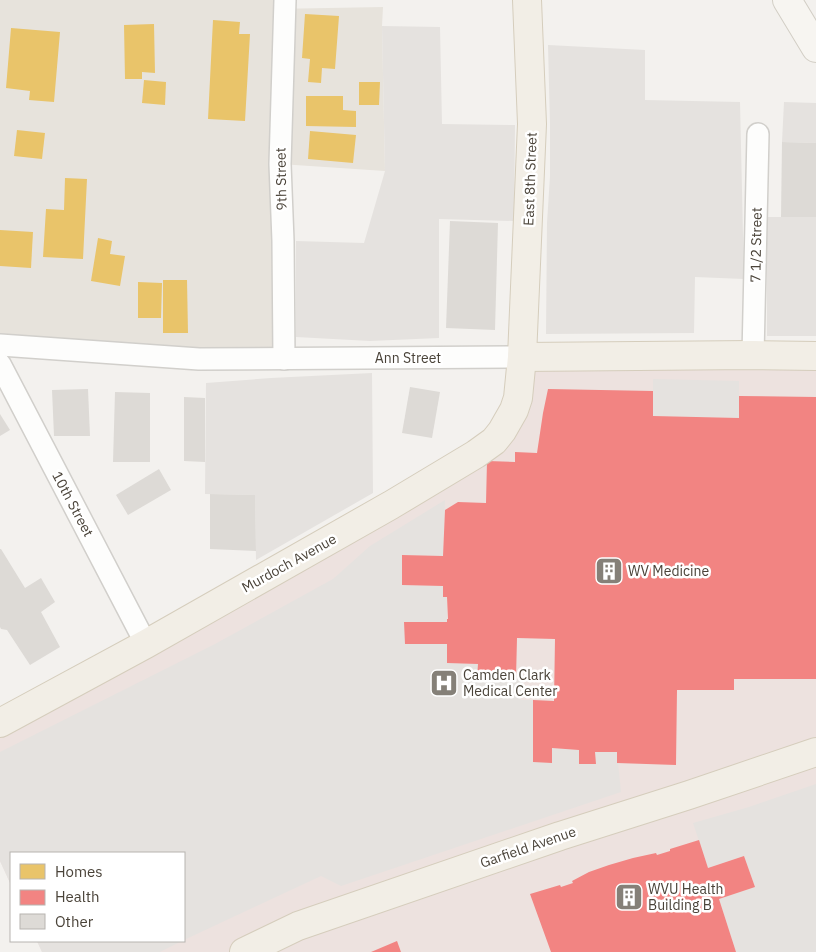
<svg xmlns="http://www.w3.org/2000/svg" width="816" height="952" viewBox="0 0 816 952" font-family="'IBM Plex Sans',sans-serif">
  <rect width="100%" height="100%" fill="#f3f1ee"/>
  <path fill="#e7e3dc" d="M0 0H273V9L383 7 382 26 385 171 280 164 284 359 0 345Z"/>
  <path fill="#ede2df" d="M816 356V952H42L37 941H184V853H11V885L0 861V723L494 441 522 357Z"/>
  <g fill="#e5e2df">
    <path d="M382 26 440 27 442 124 515 125 514 221 439 219V338L370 341 296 337V241L364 243 385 171Z"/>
    <path d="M548 45 645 50V100L740 102 744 279 695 277 694 333 546 334 547 223 550 176V124Z"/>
    <path d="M784 102 816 103V143L782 142Z"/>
    <rect x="767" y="217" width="49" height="119"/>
    <path d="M372 373 373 493 256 560 255 495 205 494 206 383 271 378Z"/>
    <path d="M653 379 739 381V418L653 416Z"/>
    <path d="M445 500 443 556 402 555V585L443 586V597H447V663L478 664V678H522L521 700H533V762H552V748L579 750 595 764V752H617L621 792 341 886 321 876 184 940V853H11V885L0 861V752L215 644 333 579 370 546Z"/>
    <path d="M816 784V952H736L719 899 755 887 744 856 708 868 693 823 749 807Z"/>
    <path d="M37 941H182L160 952H42Z"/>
  </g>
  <g fill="#e9c46a">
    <path d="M305 14 339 16 335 69 322 68 321 83 308 82 310 59 302 58Z"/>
    <path d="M213 20 240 22 239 34H250L245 121 208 119Z"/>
    <path d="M154 24 155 73 142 72V79H125L124 25Z"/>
    <path d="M11 28 60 32 54 102 29 100 30 91 6 88Z"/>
    <path d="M144 80 166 82 165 105 142 103Z"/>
    <path d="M359 82H380L379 105H359Z"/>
    <path d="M306 96H343V110L356 111V127L306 126Z"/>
    <path d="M17 130 45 133 42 159 14 156Z"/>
    <path d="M310 131 356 135 353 163 308 159Z"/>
    <path d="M65 178 87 179 83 259 43 257 46 209 64 210Z"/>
    <path d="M0 230 33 232 31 268 0 266Z"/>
    <path d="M98 238 112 241 110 254 125 256 120 286 91 281Z"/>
    <path d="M163 280H187L188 333H163Z"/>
    <path d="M138 282 162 283 161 318H138Z"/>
  </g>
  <g fill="#f28482">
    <path d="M548 389 653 391V416L739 418V396L816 397V679H734V690H677L676 765 617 763V752H595L596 764H579V750L552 748V763L533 762V700L554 701 555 639 517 638 516 678H477L478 664 447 663V644H405L404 622H447V619H448L447 597H443V586L402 585V555L443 556 445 510 458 502 486 503 487 461 515 462V452L537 453 543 413Z"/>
    <path d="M699 840 708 868 744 856 755 887 719 899 736 952H551L530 894 560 885 561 887 573 883 572 881 589 872 609 865 633 858 656 853 657 855 670 851V849Z"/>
    <path d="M397 941 401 952H371Z"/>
  </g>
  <g fill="#dddad6">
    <path d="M782 142 816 143V217H781Z"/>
    <path d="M450 221 498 223 495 330 446 328Z"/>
    <path d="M410 387 440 392 432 438 402 433Z"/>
    <path d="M88 389 90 436H54L52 390Z"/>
    <path d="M115 392 150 393V462H113Z"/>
    <path d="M184 397 205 398V462L184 461Z"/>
    <path d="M0 414 10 430 0 436Z"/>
    <path d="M159 469 171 490 128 515 116 495Z"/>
    <path d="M210 494 255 495 256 551 210 549Z"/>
    <path d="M0 549H1L25 588 41 578 55 602 41 612 60 647 30 665 7 630 1 629 0 627Z"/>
  </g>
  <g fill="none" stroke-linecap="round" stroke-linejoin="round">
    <g stroke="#d1cfcb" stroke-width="24">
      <g id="street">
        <path d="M0 345 199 359 522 357"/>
        <path d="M753 355 758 134"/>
        <path d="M284 359 283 241 280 164 285 0"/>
        <path d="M0 364 146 644"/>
      </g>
    </g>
    <g stroke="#d2cec5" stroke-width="30">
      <path id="secondary" d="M787 0 816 48"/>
    </g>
    <g stroke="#d5cdbc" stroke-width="30">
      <g id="primary">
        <path d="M522 357 753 355 816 356"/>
        <path d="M0 723 146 644 391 505 476 454 494 441 502 431 514 410 518 398 522 357 532 124 527 0"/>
        <path d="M244 952 298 926 560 836 689 795 816 752"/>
      </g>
    </g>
    <use href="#street" stroke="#fdfdfc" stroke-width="21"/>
    <use href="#secondary" stroke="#f7f5f1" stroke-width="28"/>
    <use href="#primary" stroke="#f2eee6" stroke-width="28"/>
  </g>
  <defs>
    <g id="building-square" transform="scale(1.4375)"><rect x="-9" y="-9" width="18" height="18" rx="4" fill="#858078" stroke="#fff"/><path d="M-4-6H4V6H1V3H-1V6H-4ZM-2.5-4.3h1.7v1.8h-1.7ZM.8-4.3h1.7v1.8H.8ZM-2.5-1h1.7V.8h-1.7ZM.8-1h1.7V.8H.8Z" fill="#fff"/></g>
    <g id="hospital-square" transform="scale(1.4375)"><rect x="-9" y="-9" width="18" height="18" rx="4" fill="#858078" stroke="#fff"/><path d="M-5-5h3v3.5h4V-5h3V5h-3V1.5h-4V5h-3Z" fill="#fff"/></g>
  </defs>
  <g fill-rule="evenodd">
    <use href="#building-square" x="609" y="571"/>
    <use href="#hospital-square" x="444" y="683"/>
    <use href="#building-square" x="629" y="897"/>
  </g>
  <g text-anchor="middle" stroke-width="5" stroke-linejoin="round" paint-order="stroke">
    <g font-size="14" fill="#4a4339" stroke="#fff">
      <text transform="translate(281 179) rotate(-91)" y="5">9th Street</text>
      <text transform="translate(530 179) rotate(-88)" y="5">East 8th Street</text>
      <text transform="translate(756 245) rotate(-89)" y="5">7 1/2 Street</text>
      <text x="408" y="363">Ann Street</text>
      <text transform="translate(73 504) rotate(62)" y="5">10th Street</text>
      <text transform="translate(289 563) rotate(-29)" y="5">Murdoch Avenue</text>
      <text transform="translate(528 847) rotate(-19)" y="5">Garfield Avenue</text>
    </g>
    <g font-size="14" fill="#4a4339" stroke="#fff" text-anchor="start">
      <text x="628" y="576">WV Medicine</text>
      <text x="463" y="680">Camden Clark<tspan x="463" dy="16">Medical Center</tspan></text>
      <text x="648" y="894">WVU Health<tspan x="648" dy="16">Building B</tspan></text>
    </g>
  </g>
  <rect x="10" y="852" width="175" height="90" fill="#ffffff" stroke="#b7b4b0"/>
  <rect x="20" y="864" width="25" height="15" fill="#e9c46a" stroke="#b7b4b0"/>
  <text x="55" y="877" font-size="15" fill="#4a4339">Homes</text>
  <rect x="20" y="890" width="25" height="15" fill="#f28482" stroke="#b7b4b0"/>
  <text x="55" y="902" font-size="15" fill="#4a4339">Health</text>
  <rect x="20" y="914" width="25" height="15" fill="#dddad6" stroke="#b7b4b0"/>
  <text x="55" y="927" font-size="15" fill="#4a4339">Other</text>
</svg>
